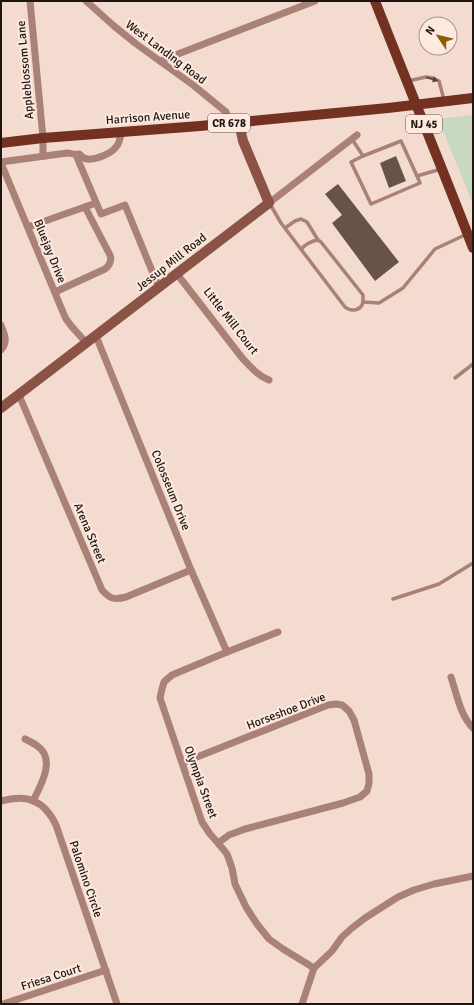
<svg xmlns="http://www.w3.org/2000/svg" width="474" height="1005" viewBox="0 0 474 1005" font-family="Signika,sans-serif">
  <rect width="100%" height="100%" fill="#f4dbd0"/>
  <path fill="#c7d8c3" d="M473 115V204L438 119Z"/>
  <g fill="#68534b">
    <path d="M396 156 406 181 389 188 380 163Z"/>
    <path d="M338 184 399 262 375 281 332 223 342 215 325 194Z"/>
  </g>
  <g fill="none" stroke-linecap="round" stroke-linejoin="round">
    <g stroke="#a98177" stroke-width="3.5">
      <path d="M408 81 426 77 433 78 439 81 444 100"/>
      <path d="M352 139 363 156 401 141 417 176 441 169"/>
      <path d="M363 156 351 162 371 204 420 183 417 176"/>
      <path d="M270 204 281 223 345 307C351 312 361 311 363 302 363 301 363 296 363 295L321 242 318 240C310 241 306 244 301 249"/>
      <path d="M285 228 295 221 301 219 307 222 318 240"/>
      <path d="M363 302 379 303 403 288 435 249 467 234"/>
      <path d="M455 378 473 364"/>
      <path d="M393 599 439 584 473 563"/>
    </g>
    <g stroke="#a98177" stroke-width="7">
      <path d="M30 1 43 138V156"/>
      <path d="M86 1 114 26 135 43 193 85 226 112 229 123"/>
      <path d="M160 61 315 1"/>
      <path d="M76 155 101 214 125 205 159 288"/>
      <path d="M1 162 67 153C71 153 75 155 79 154 81 155 82 157 84 158 92 162 111 154 116 147 120 143 120 138 121 133"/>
      <path d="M1 163 65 317C71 328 79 333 86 343"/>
      <path d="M269 203 357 135"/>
      <path d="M28 227 96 203"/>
      <path d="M177 274 243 359C252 368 257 375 269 380"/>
      <path d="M55 292 105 269C110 265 112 261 110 255L85 207"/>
      <path d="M1 325C5 335 8 342 1 350"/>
      <path d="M96 336 191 570 227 652"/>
      <path d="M19 395 102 590C110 599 114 600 126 597L191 570"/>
      <path d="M278 632 227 652 172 675 164 682 162 689 160 698 202 822 210 834 218 843 227 854 232 868 235 884 246 907 257 924 269 939 283 949 314 968"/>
      <path d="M451 677C457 695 460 715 473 728"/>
      <path d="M25 739C29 741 33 743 36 745 57 758 41 785 33 801"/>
      <path d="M182 763 328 705 336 704 342 705 349 711 354 720 369 774V783L367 791 360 797 343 803 245 829 229 835 218 843"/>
      <path d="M1 801C27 794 44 800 56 825L117 1004"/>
      <path d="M3 1004 106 970"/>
      <path d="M302 1004 314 968 332 951 342 937 352 928 365 918 398 897 414 890 434 884 473 876"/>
    </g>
    <path stroke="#8b5345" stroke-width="10" d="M1 408 269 203 243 141 241 132V122"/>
    <g stroke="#733121" stroke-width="10">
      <path d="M375 1C407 83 441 165 473 248"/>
      <path d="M1 143 43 138 200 126 388 108 473 98"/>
    </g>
  </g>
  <defs><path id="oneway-solid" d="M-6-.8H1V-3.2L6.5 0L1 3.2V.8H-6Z"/></defs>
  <use fill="#56413a" href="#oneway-solid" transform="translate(432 79) rotate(17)"/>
  <g text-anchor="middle" stroke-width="4" stroke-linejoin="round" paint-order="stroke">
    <g fill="#fde9e0" stroke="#625550" stroke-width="1">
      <rect x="208" y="114" width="42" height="18" rx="3"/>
      <rect x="406" y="115" width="36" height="18" rx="3"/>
    </g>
    <g font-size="11" font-weight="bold" fill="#1f1612">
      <text x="229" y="127">CR 678</text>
      <text x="424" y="128">NJ 45</text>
    </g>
    <g font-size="12" fill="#1f1612" stroke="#fde9e0">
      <text transform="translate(166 52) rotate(37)" y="4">West Landing Road</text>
      <text transform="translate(25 70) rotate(-95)" y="4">Appleblossom Lane</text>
      <text transform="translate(148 117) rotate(-4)" y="4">Harrison Avenue</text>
      <text transform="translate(50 251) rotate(68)" y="4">Bluejay Drive</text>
      <text transform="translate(171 262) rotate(-38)" y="4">Jessup Mill Road</text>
      <text transform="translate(231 321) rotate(52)" y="4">Little Mill Court</text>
      <text transform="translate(171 490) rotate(68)" y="4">Colosseum Drive</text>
      <text transform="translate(90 533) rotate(67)" y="4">Arena Street</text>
      <text transform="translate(286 711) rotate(-21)" y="4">Horseshoe Drive</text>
      <text transform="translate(201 782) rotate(70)" y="4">Olympia Street</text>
      <text transform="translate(86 879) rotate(71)" y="4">Palomino Circle</text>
      <text transform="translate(51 977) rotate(-18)" y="4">Friesa Court</text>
    </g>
  </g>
  <rect width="474" height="1005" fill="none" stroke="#1f1612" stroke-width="4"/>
  <g transform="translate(438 36) rotate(305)"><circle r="19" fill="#fde9e0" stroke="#a4958e"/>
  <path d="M0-3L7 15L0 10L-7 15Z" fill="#8b5e01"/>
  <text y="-6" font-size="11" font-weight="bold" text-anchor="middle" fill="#1f1612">N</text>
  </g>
</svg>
